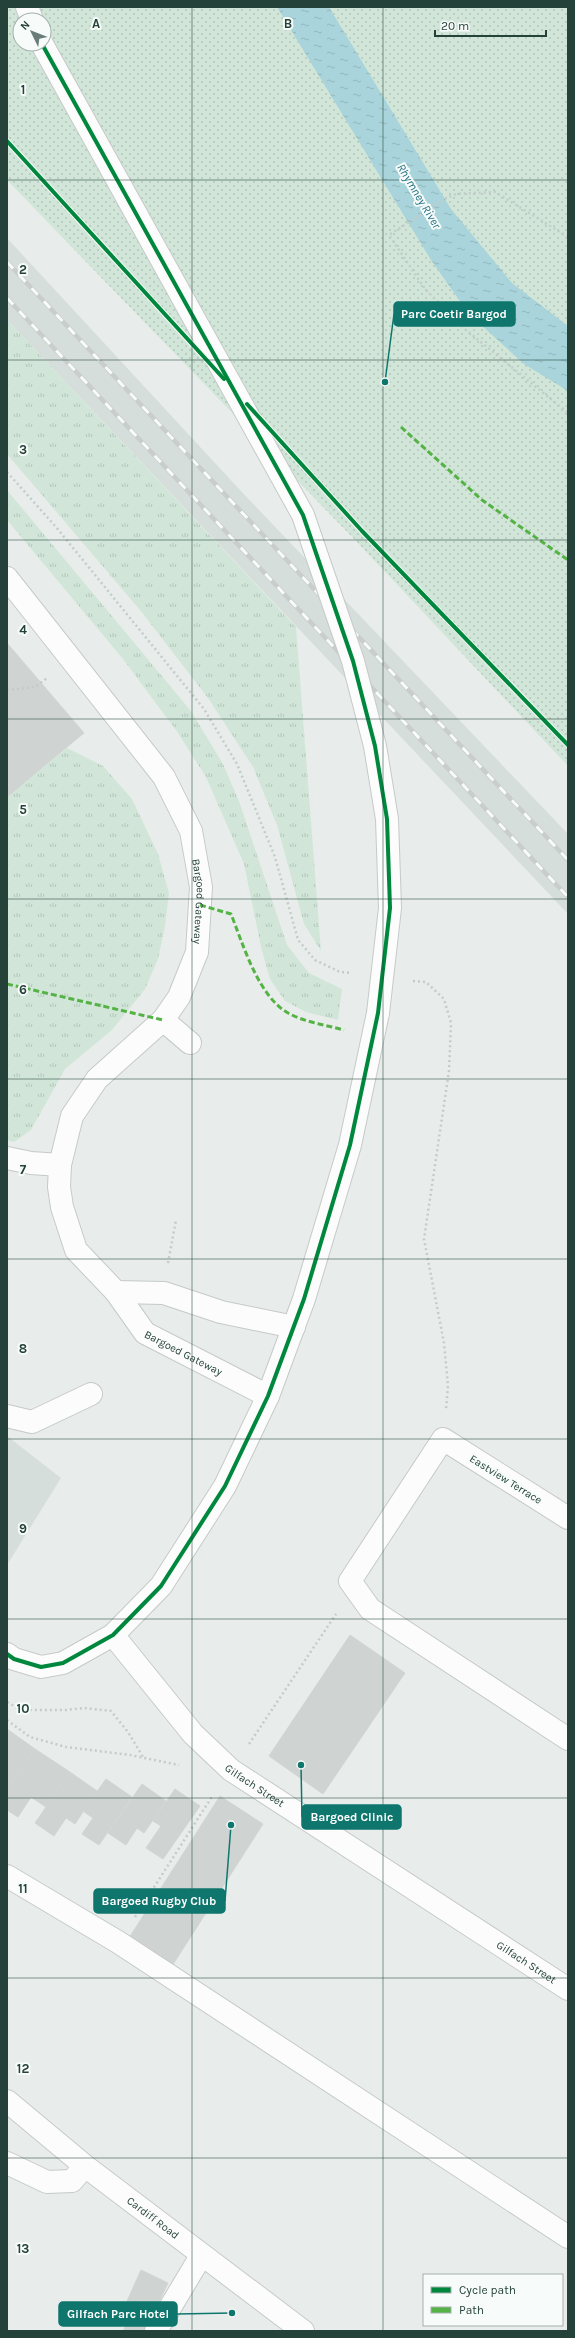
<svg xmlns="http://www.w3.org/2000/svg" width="575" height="2338" viewBox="0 0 575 2338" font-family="Karla,sans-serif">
  <defs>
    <pattern id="grass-tufts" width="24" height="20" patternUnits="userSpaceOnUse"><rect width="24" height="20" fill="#d1e6d8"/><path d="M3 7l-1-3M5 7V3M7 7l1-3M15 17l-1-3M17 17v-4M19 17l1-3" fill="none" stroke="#b3c6ba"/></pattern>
    <pattern id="park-dots" width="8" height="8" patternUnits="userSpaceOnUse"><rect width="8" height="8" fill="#d1e6d8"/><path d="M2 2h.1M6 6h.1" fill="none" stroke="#b3c6ba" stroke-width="1.8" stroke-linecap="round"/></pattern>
    <pattern id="water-ripples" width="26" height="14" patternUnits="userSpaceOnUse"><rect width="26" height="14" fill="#a9d4db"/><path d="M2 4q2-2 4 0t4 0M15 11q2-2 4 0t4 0" fill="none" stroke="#91b7bd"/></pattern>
  </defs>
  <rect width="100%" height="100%" fill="#e8edeb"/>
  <g fill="#d6dedb">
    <path d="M7 238 240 490 568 834V914L7 320Z"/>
    <path d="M7 1436 61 1478 7 1565Z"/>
  </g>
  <g fill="url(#grass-tufts)">
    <path d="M7 320 296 627 321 951 304 924 277 825 253 767 208 698 140 610 7 454Z"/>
    <path d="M7 490 191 711 223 764 239 801 287 945 309 973 342 989 338 1020 306 1012 285 1001 270 979 261 947 244 864 206 777 178 733 123 659 7 520Z"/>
    <path d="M67 748 103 766 132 799 158 854 169 893 165 926 158 959 145 989 112 1030 65 1069 31 1130 14 1142 7 1140V797Z"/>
  </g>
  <path fill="url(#park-dots)" fill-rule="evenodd" d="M7 7H568V766L357 542 7 180ZM20 20H44V44H20Z"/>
  <path fill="url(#water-ripples)" d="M277 7H329L451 209 512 283 568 326V391L524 364 469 314 431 260Z"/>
  <g fill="#cfd4d2" stroke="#d1d6d4">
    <path d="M7 643 84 733 7 797Z"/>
    <path d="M350 1635 405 1673 323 1794 269 1756Z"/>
    <path d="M7 1729 35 1749 7 1789Z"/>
    <path d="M35 1749 70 1772 46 1807 31 1797 18 1817 7 1810V1789Z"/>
    <path d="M70 1772 97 1791 75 1824 66 1818 54 1836 35 1823Z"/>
    <path d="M106 1779 132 1797 99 1845 82 1834 93 1818 83 1811Z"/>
    <path d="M142 1784 166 1801 144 1833 137 1828 126 1845 108 1833Z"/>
    <path d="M175 1789 200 1806 163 1859 146 1848 161 1826 153 1821Z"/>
    <path d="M220 1796 263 1824 172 1966 129 1938Z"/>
    <path d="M141 2270 168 2283 145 2331H123L132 2314 123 2310Z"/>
  </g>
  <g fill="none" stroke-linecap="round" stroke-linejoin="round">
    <g stroke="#c5cac8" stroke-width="24">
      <g id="minor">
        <path d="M27 7 32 20"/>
        <path id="s1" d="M7 578 164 777 191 831 201 887 197 952 179 997 163 1020 97 1079 72 1116 60 1165 59 1187 62 1207 76 1250 116 1292 145 1333 268 1396"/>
        <path d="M163 1020 190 1043"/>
        <path d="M7 1158 31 1163 60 1165"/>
        <path d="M116 1292 164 1293 221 1312 294 1327"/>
        <path d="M7 1416 32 1422 91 1394"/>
        <path d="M568 1518 443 1439 350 1581 370 1609 568 1739"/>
        <path id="s2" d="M113 1635 193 1734 231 1770 568 1989"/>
        <path d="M7 1654 14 1659 41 1667 63 1663 113 1635 161 1586 225 1486 268 1396 304 1299 350 1145 378 1013"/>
        <path d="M7 1876 118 1942 568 2237"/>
        <path id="s3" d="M7 2101 85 2166 303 2331"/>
        <path d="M7 2163 47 2182 72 2181 85 2166"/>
        <path d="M156 2331 201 2256"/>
      </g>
    </g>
    <g stroke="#c3ccca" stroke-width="2.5" stroke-dasharray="2 3" stroke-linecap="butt">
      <path d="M7 141 137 284"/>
      <path d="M568 237 495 192 456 194 445 199 389 235 425 289 466 330 568 413"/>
      <path d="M7 472 56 527 204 709 237 764 275 857 298 940 315 960 340 972 352 973"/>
      <path d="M328 493 568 745"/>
      <path d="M7 690 35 687 47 678"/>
      <path d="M413 981 426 982 444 999 451 1023 449 1071 424 1239 444 1343 448 1386 446 1409"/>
      <path d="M168 1263 176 1220"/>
      <path d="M7 1702 21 1710H66L84 1708 111 1711 128 1732 143 1757"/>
      <path d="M7 1720 30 1737 66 1747 130 1755 179 1765"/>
      <path d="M249 1744 336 1614"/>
      <path d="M135 1917 213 1795"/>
    </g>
    <use href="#minor" stroke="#fcfcfc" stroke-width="22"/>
    <g stroke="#c9cdcc" stroke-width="4.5">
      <g id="rail">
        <path d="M7 262 568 860"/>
        <path d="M7 298 568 897"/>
      </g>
    </g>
    <use href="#rail" stroke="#f7fbf9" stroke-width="3" stroke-dasharray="9" stroke-linecap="butt"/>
    <g stroke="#c5cac8" stroke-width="24" stroke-linecap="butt">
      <path id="minor-bridge" d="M42 44 303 515 353 661 375 746 387 819 390 908 378 1013"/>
    </g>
    <use href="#minor-bridge" stroke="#fcfcfc" stroke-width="22"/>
    <g stroke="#55b346" stroke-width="3" stroke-dasharray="6 3" stroke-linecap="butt">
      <path d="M401 427 482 500 568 560"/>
      <path d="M200 905 231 914C243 944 258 996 288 1013 304 1022 326 1025 344 1030"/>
      <path d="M7 984 163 1020"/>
    </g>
    <g stroke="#f7fbf9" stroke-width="6">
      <g id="cycleway">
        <path d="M7 141 224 379"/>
        <path d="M247 404 362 531 568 745"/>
        <path d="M7 1654 14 1659 41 1667 63 1663 113 1635 161 1586 225 1486 268 1396 304 1299 350 1145 378 1013 390 908 387 819 375 746 353 661 303 515 42 44"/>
      </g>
    </g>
    <use href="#cycleway" stroke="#00873e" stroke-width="4"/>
  </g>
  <path fill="none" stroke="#24423a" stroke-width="1" stroke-opacity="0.55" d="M192 7V2331M383 7V2331M7 180H568M7 360H568M7 540H568M7 719H568M7 899H568M7 1079H568M7 1259H568M7 1439H568M7 1619H568M7 1798H568M7 1978H568M7 2158H568"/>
  <g text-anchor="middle" stroke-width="4" stroke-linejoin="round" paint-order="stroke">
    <g font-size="11" fill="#24423a" stroke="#f7fbf9">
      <text dy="4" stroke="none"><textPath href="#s1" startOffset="385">Bargoed Gateway</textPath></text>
      <text dy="4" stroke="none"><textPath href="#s1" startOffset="935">Bargoed Gateway</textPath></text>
      <text transform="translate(506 1479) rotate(32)" y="4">Eastview Terrace</text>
      <text dy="4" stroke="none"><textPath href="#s2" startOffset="208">Gilfach Street</textPath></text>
      <text dy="4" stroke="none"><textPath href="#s2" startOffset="532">Gilfach Street</textPath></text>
      <text dy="4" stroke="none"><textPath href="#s3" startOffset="187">Cardiff Road</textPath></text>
    </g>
    <g font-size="12" font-style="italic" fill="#1c6f80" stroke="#f7fbf9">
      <text transform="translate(419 196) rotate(59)" y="4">Rhymney River</text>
    </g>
  </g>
  <g font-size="13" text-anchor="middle" font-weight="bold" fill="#24423a" stroke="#f7fbf9" stroke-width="4" stroke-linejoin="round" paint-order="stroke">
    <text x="96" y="28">A</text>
    <text x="288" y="28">B</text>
    <text x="23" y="94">1</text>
    <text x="23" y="274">2</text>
    <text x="23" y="454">3</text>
    <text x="23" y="634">4</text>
    <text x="23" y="814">5</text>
    <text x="23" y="994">6</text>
    <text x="23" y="1174">7</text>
    <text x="23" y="1353">8</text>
    <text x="23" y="1533">9</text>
    <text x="23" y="1713">10</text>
    <text x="23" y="1893">11</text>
    <text x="23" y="2073">12</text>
    <text x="23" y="2253">13</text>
  </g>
  <path fill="none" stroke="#0f766e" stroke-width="1.5" d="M385 382L394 314M301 1765L302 1817M231 1825L225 1901M232 2313L177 2314"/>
  <g fill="#0f766e" stroke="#f7fbf9" stroke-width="1.5">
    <circle cx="385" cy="382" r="4"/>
    <circle cx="301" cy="1765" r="4"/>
    <circle cx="231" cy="1825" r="4"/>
    <circle cx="232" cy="2313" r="4"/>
  </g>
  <g fill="#0f766e" stroke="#0f766e" stroke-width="1.5">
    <rect x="394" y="302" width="121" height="24" rx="4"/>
    <rect x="302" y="1805" width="99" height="24" rx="4"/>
    <rect x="94" y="1889" width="131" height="24" rx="4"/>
    <rect x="59" y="2302" width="118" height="24" rx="4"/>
  </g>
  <g font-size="12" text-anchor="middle" font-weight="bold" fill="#fff">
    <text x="454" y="318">Parc Coetir Bargod</text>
    <text x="352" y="1821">Bargoed Clinic</text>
    <text x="159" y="1905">Bargoed Rugby Club</text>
    <text x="118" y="2318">Gilfach Parc Hotel</text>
  </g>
  <rect width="575" height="2338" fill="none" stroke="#24423a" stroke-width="16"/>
  <rect x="423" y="2274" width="140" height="52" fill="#f7fbf9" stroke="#a3b1ad"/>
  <rect x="431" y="2287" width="20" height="6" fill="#00873e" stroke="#a3b1ad"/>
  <text x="459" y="2294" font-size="12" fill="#24423a">Cycle path</text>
  <rect x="431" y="2307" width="20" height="6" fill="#55b346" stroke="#a3b1ad"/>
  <text x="459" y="2314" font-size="12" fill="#24423a">Path</text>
  <g transform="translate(32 32) rotate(313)"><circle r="19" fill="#f7fbf9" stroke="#a3b1ad"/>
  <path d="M0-3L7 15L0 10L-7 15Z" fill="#697e78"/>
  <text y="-6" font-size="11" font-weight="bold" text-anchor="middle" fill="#24423a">N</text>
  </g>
  <path d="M435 30v6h111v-6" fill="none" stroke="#24423a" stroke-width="2"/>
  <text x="441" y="30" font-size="12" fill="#24423a" stroke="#f7fbf9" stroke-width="3" paint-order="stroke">20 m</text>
</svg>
